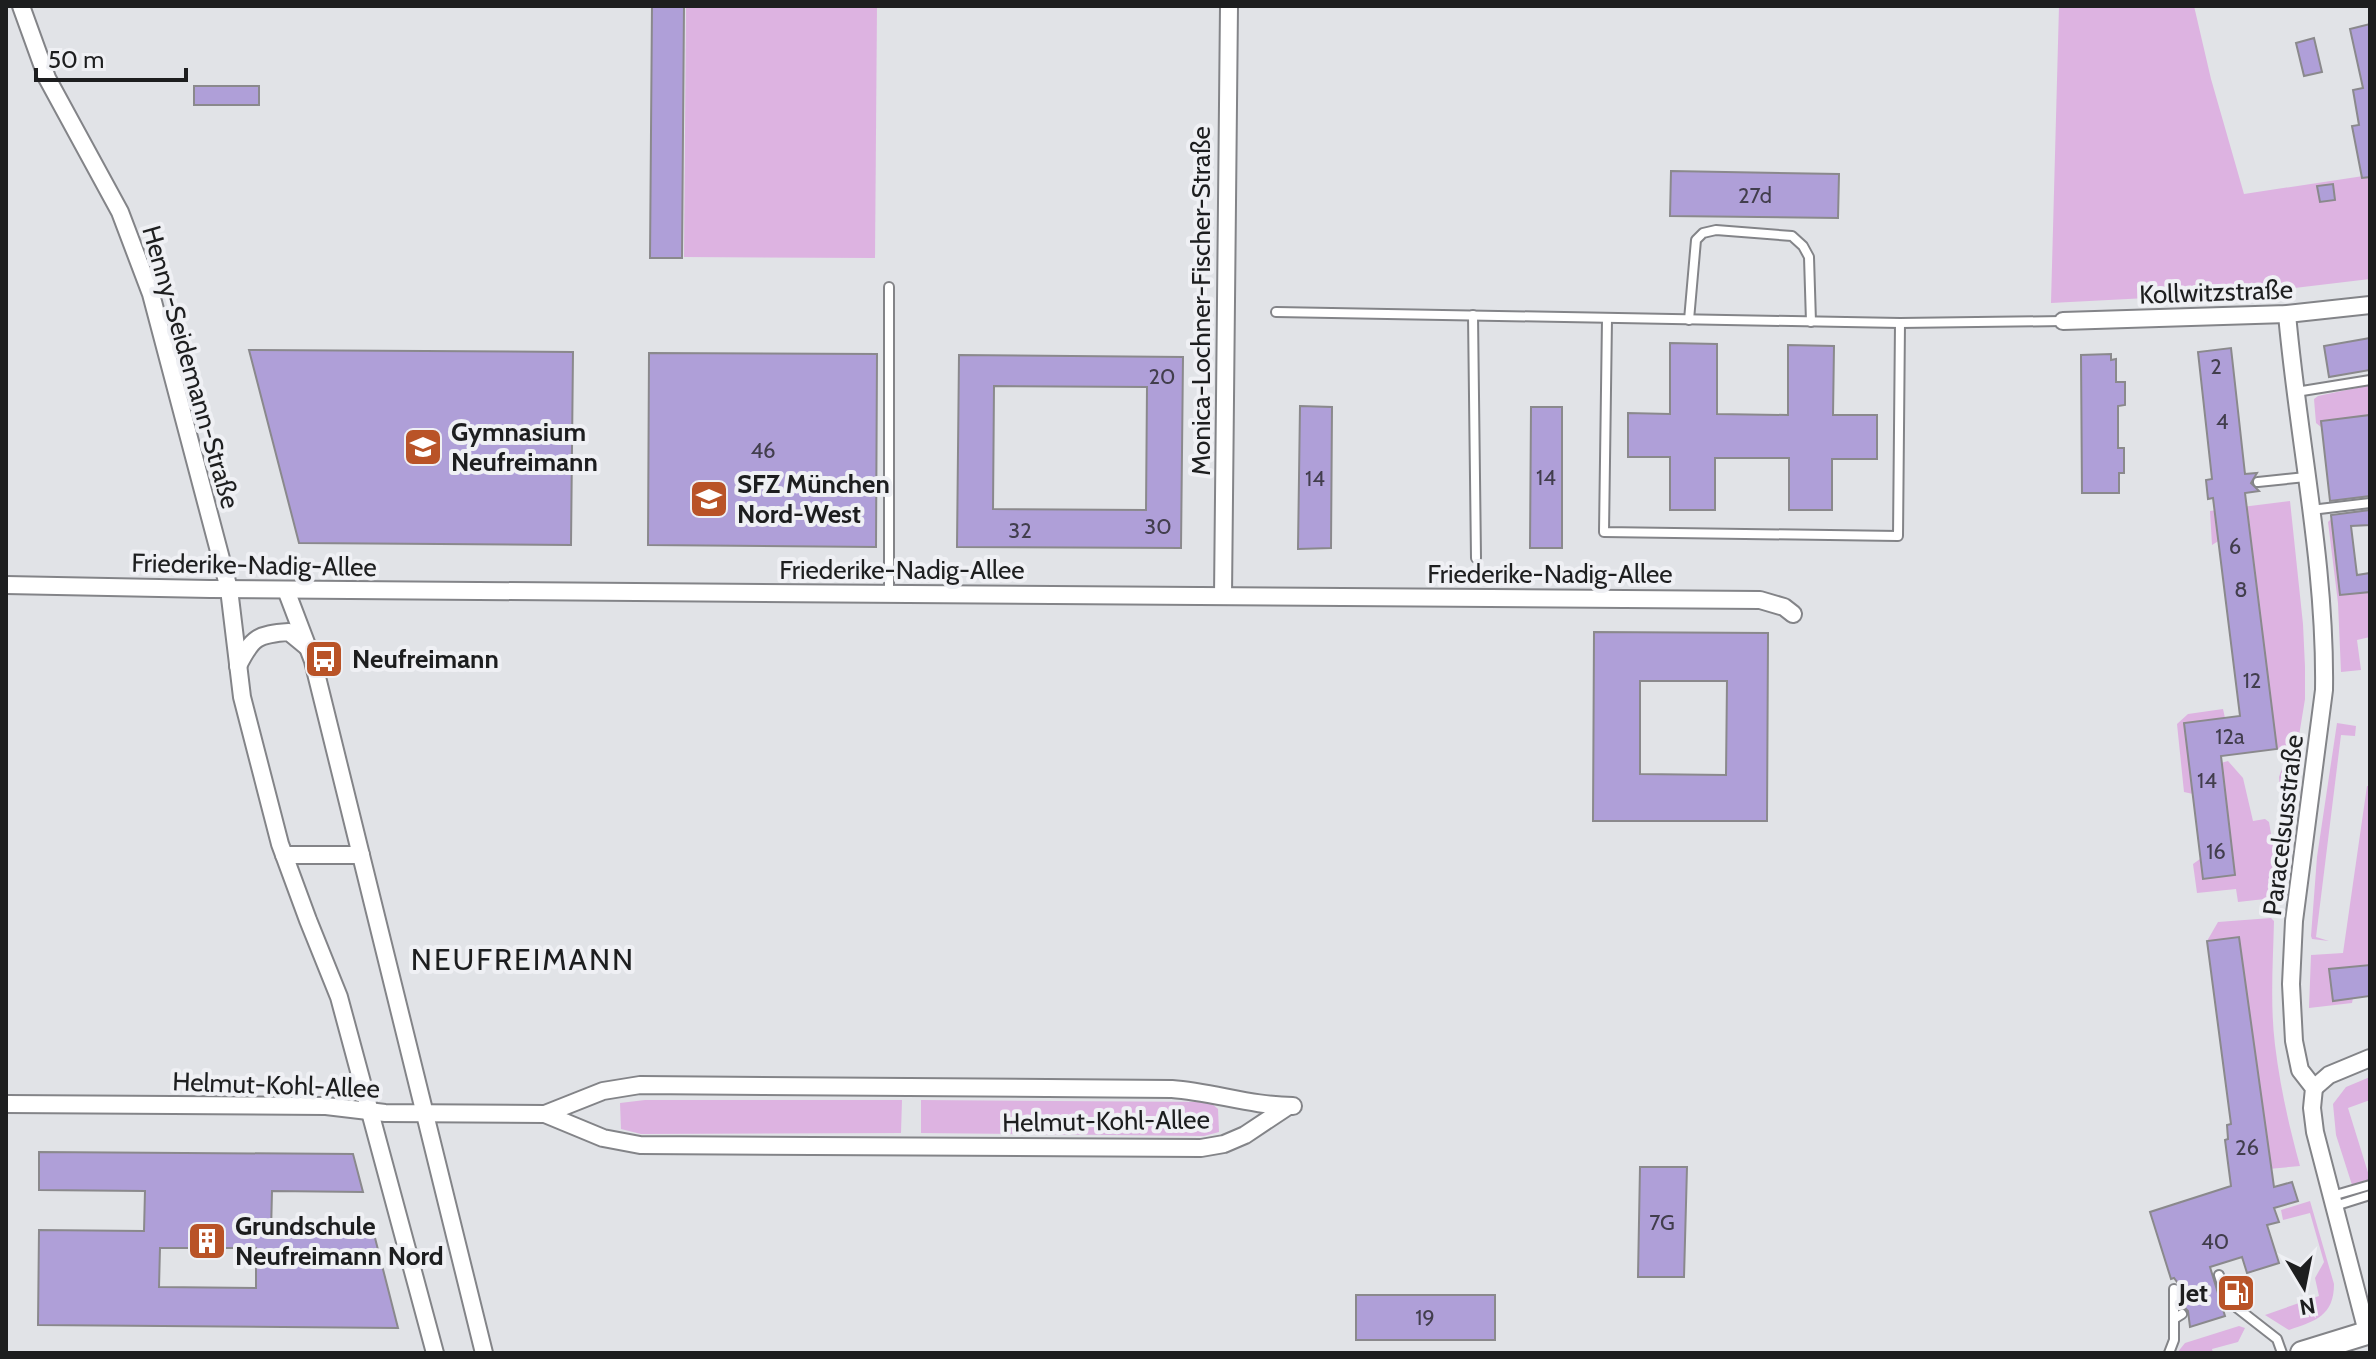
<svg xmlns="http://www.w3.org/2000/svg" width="2376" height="1359" viewBox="0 0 2376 1359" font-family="Cabin,sans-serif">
  <rect width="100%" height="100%" fill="#e1e3e7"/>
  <g fill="#ddb3e1">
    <path d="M686 6H877L875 258 684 257Z"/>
    <path d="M2059 6H2194L2211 79 2244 194 2370 175V279L2262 292 2051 303Z"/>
    <path d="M2370 385V415L2321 421V427L2316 423 2314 399 2318 396Z"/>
    <path d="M2290 501 2303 624 2305 667V699L2297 748 2277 749 2249 522 2212 545 2210 511Z"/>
    <path d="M2332 518 2340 595 2370 592V637L2357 640 2361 670 2341 672 2338 603 2328 522Z"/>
    <path d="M2223 709 2225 718 2184 723 2193 794 2184 792 2177 724 2188 714Z"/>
    <path d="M2337 723 2356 726 2355 736 2341 735 2316 937 2329 941 2312 939 2311 936 2317 857Z"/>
    <path d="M2228 761 2243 778 2253 821 2265 819 2269 822 2273 846 2281 847 2274 898 2238 902 2236 889 2197 893 2193 864 2200 859 2203 879 2235 875 2221 763Z"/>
    <path d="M2287 764 2295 765 2286 830 2283 831 2279 777 2283 765Z"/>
    <path d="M2367 786H2370V965L2330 970 2333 1000 2353 998 2352 1003 2309 1008 2311 955 2343 953Z"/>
    <path d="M2271 918 2274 921C2273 962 2270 1004 2275 1045 2280 1086 2289 1126 2300 1166L2268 1169 2270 1157 2239 938 2207 941 2218 922Z"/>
    <path d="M2370 1077V1100L2348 1108 2370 1179 2352 1185 2336 1135 2333 1104 2346 1087Z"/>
    <path d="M645 1100H902L901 1133 641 1134 621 1129 620 1103Z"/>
    <path d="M921 1100 1210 1102 1218 1109 1219 1132 1204 1136 921 1133Z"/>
    <path d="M2310 1201 2334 1284C2334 1316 2315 1321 2289 1330L2265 1315 2319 1296 2315 1278 2324 1262 2310 1213 2283 1220 2281 1210Z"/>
    <path d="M2239 1326 2245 1328 2238 1342 2212 1349 2213 1353H2177L2185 1343Z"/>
  </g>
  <g fill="#af9fd8" stroke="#8a898c" stroke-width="2" fill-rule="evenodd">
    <path d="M652 6H684L682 258H650Z"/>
    <path d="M2370 24V177L2362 178 2352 126 2359 125 2353 90 2363 88 2350 29Z"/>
    <path d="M2314 38 2322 72 2304 76 2296 43Z"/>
    <rect x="194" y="86" width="65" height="19"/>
    <path d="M1671 171 1839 174 1838 218 1670 216Z"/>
    <path d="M2333 184 2335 200 2320 202 2317 186Z"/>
    <path d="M2370 338V370L2329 377 2324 346Z"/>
    <path d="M1670 343 1717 344V414L1788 415V345L1834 346 1833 415H1877V459H1832V510H1789V458H1715V510H1670V457H1628V413L1670 414Z"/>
    <path d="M2231 348 2245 474 2257 473 2251 483 2259 491 2245 493 2277 749 2221 756 2235 875 2203 879 2184 723 2240 716 2213 498 2208 499 2206 480 2212 479 2198 352Z"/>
    <path d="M249 350 573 352 571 545 299 543Z"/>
    <path d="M649 353 877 354 876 547 648 545Z"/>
    <path d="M2111 354V360L2116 359V382H2125V405L2118 406V448H2124V473H2119V493H2082L2081 355Z"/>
    <path d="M959 355 1183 357 1181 548 957 547ZM994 386 1147 387 1146 510 993 509Z"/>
    <path d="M1300 406 1332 407 1331 548 1298 549Z"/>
    <path d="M1531 407H1562V548H1530Z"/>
    <path d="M2370 415V496L2330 501 2321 421Z"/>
    <path d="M2370 510V525L2351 526 2357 575 2370 573V592L2340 595 2331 515Z"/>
    <path d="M1594 632 1768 633 1767 821H1593ZM1640 681H1727L1726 775 1640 774Z"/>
    <path d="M2239 937 2274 1187 2292 1182 2298 1201 2274 1208 2279 1222 2267 1225 2279 1263 2247 1273 2242 1257 2210 1267 2225 1316 2190 1327 2188 1311 2184 1307 2181 1299 2180 1286 2174 1278 2171 1279 2150 1212 2231 1186 2225 1140 2228 1139 2227 1125 2231 1124 2207 941Z"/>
    <path d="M2370 965V996L2333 1001 2329 969Z"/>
    <path d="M39 1152 353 1154 363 1192 272 1191 271 1233 374 1234 398 1328 38 1325 39 1230 144 1231 145 1191 39 1190ZM160 1248H256V1288L159 1287Z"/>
    <path d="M1640 1167H1687L1684 1277H1638Z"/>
    <rect x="1356" y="1295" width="139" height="45"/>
  </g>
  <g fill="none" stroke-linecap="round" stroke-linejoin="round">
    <g stroke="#838488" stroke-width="12">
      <g id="lane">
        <path d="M889 287V593"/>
        <path d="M1276 312 1900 323 2063 321"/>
        <path d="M1473 315 1476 558"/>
        <path d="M1607 319 1604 532 1898 536 1900 323"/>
        <path d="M1689 320 1696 240 1703 233 1716 230 1792 236 1803 246 1809 257 1811 322"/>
        <path d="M2296 392 2370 380"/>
        <path d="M2258 482 2306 477"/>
        <path d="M2311 510 2370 503"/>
        <path d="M2332 1196 2370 1185"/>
        <path d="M2335 1206 2370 1195"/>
        <path d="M2219 1275 2227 1300 2277 1339 2282 1353"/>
        <path d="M2174 1319V1289"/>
        <path d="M2169 1353 2174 1340V1319L2182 1314"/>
      </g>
    </g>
    <g stroke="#838488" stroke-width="20">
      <g id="street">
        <path d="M21 6 47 78 120 212 151 294 229 589 242 697 280 844 308 920 339 997 435 1353"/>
        <path d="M2287 314C2298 439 2326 564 2324 690L2294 921 2291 984 2294 1041 2300 1070 2314 1088 2312 1108 2315 1132 2367 1332"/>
        <path d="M2063 321 2287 314 2370 305"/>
        <path d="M6 585 210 589 1760 600 1784 607 1793 614"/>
        <path d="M286 590 313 661 484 1353"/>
        <path d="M1223 596 1229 6"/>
        <path d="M238 666C252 638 257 634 289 632L306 646"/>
        <path d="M284 855H361"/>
        <path d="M2314 1088 2329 1075 2370 1058"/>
        <path d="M6 1104 326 1106 385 1113 545 1114 603 1091 640 1085 1172 1089C1213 1092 1252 1106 1293 1106"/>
        <path d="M545 1114 603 1138 640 1145 1201 1148 1224 1144 1245 1135 1287 1107"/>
      </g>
    </g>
    <g stroke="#838488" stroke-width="26">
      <path id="secondary" d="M2302 1353 2370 1332"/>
    </g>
    <use href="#lane" stroke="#fff" stroke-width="8"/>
    <use href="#street" stroke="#fff" stroke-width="16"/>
    <use href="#secondary" stroke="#fff" stroke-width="22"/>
  </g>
  <defs>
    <g id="school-square" transform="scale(2)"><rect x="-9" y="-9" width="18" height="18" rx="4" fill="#b95327" stroke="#eff0f4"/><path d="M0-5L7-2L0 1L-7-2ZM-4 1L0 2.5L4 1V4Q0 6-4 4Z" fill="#fff"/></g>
    <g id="bus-square" transform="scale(2)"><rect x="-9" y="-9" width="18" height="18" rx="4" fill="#b95327" stroke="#eff0f4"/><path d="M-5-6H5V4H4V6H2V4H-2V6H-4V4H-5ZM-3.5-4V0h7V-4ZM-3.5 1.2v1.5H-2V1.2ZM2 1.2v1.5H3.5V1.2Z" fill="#fff"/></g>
    <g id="building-square" transform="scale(2)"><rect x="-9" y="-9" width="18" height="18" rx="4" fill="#b95327" stroke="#eff0f4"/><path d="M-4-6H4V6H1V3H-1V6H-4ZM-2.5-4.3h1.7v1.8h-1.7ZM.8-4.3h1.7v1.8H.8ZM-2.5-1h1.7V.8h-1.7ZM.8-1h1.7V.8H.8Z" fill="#fff"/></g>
    <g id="fuel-square" transform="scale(2)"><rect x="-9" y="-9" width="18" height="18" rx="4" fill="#b95327" stroke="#eff0f4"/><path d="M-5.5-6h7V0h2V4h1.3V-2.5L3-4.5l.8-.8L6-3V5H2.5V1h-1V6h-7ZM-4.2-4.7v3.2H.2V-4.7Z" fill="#fff"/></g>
  </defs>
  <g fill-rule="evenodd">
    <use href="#school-square" x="423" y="447"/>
    <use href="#school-square" x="709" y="499"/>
    <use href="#bus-square" x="324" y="659"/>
    <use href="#building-square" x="207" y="1241"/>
    <use href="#fuel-square" x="2236" y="1293"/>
  </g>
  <g text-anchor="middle" stroke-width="8" stroke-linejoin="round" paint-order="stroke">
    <g font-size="22" fill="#423e4d">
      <text x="1755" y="203">27d</text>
      <text x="2216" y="374">2</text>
      <text x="1162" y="384">20</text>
      <text x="2222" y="429">4</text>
      <text x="763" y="458">46</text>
      <text x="1546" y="485">14</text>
      <text x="1315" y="486">14</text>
      <text x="1158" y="534">30</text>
      <text x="1020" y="538">32</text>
      <text x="2235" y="554">6</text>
      <text x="2241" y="597">8</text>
      <text x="2252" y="688">12</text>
      <text x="2230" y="744">12a</text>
      <text x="2207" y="788">14</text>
      <text x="2216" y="859">16</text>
      <text x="2247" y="1155">26</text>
      <text x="1662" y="1230">7G</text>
      <text x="2215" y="1249">40</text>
      <text x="1425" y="1325">19</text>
    </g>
    <g font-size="26" fill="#1d1e1f" stroke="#eff0f4">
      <text transform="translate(2216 292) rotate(-2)" y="9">Kollwitzstraße</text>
      <text transform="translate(1201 301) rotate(-90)" y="9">Monica-Lochner-Fischer-Straße</text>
      <text transform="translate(191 367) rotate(74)" y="9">Henny-Seidemann-Straße</text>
      <text transform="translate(254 565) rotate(1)" y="9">Friederike-Nadig-Allee</text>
      <text x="902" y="579">Friederike-Nadig-Allee</text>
      <text x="1550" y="583">Friederike-Nadig-Allee</text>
      <text transform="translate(2283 825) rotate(-83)" y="9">Paracelsusstraße</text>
      <text transform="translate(276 1085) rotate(2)" y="9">Helmut-Kohl-Allee</text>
      <text transform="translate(1106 1121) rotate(-1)" y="9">Helmut-Kohl-Allee</text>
    </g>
    <g font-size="26" font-weight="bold" fill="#1d1e1f" stroke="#eff0f4" text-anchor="start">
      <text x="451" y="441">Gymnasium<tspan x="451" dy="30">Neufreimann</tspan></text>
      <text x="737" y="493">SFZ München<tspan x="737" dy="30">Nord-West</tspan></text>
      <text x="352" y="668">Neufreimann</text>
      <text x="235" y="1235">Grundschule<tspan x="235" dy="30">Neufreimann Nord</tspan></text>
      <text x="2208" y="1302" text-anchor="end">Jet</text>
    </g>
    <g font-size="30" letter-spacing="2" fill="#1d1e1f" stroke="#eff0f4">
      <text x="523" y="970">NEUFREIMANN</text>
    </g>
  </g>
  <rect width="2376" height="1359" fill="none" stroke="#1d1e1f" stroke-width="16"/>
  <g transform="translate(2304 1287) rotate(170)" stroke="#eff0f4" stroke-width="6" paint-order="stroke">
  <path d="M0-6L14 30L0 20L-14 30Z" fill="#1d1e1f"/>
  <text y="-12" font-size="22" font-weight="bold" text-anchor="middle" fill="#1d1e1f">N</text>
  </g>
  <path d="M36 68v12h150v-12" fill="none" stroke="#1d1e1f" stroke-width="4"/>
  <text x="48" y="68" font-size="24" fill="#1d1e1f" stroke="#eff0f4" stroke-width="6" paint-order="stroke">50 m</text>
</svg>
